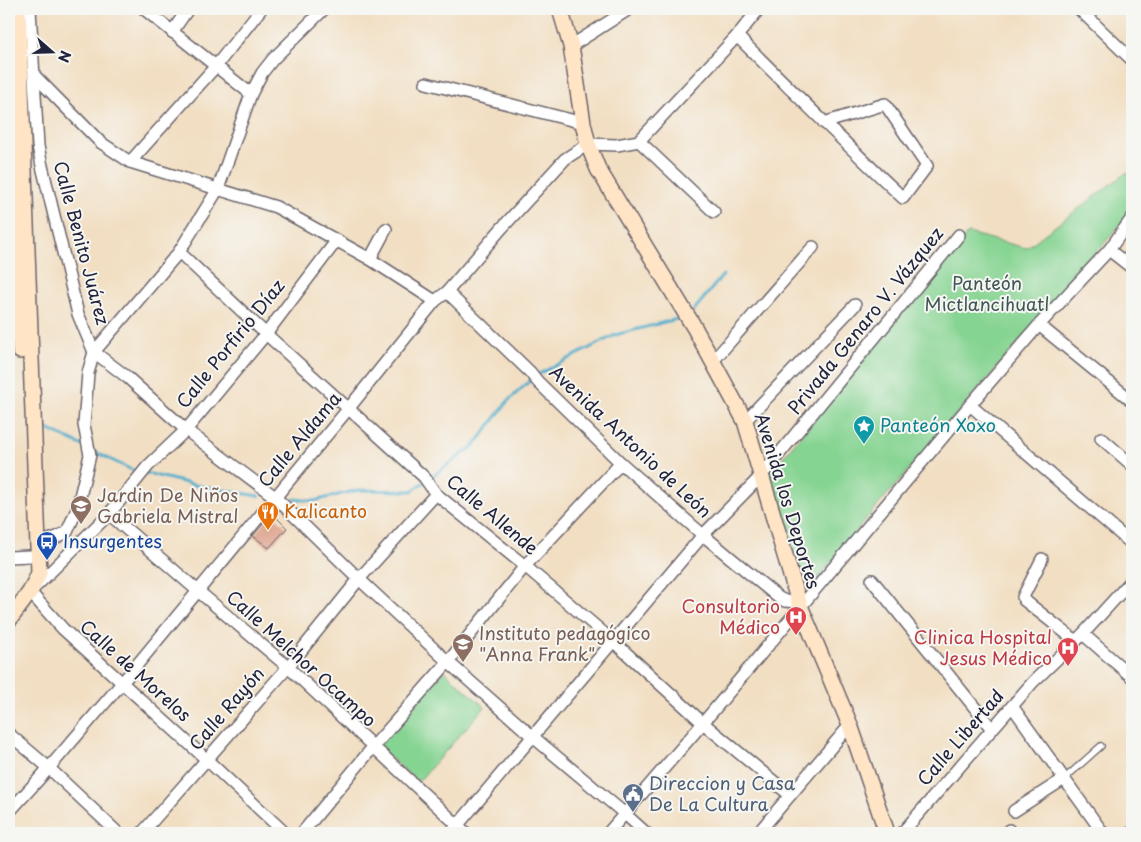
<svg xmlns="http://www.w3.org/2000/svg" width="1141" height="842" viewBox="0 0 1141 842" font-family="'Playpen Sans',sans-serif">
  <rect width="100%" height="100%" fill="#f6f6f2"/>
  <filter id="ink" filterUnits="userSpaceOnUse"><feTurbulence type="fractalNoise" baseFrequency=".02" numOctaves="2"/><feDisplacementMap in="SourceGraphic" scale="10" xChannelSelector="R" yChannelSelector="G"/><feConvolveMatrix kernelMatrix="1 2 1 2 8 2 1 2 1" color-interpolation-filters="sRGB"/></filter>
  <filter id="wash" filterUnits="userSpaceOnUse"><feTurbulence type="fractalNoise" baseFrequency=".0096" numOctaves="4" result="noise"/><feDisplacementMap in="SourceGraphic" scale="20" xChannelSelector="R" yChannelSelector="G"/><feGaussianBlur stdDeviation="1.12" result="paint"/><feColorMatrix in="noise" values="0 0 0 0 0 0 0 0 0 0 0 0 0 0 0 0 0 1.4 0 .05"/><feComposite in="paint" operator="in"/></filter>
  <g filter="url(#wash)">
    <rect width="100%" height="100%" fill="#f2dfc3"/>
    <g fill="#86d492" stroke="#547b66">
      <path d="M1126 173 1132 175V211L862 524 799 602 761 476 784 456 968 233 1026 248Z"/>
      <path d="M444 671 485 707 418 782 378 747Z"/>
    </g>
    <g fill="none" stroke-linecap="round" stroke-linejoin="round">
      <g stroke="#4fadcd" stroke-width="3">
        <path d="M694 310 723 275"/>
        <path d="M39 425 85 447"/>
        <path d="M93 451 132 470 139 472"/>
        <path d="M146 473 199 486 259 496"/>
        <path d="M295 499 314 501 358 490 412 491 475 445 508 401 535 376 615 335 677 319"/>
      </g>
    </g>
    <g id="blocks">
      <path fill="#db9f87" d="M272 513 287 528 269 548 253 536Z"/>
    </g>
  </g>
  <g filter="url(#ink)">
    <use href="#blocks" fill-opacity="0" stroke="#6b646b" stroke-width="1"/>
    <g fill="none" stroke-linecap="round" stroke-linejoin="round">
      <g stroke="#6b646b" stroke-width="8">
        <path id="lane" d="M1064 779 1101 746"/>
      </g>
      <g stroke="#6b646b" stroke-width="14">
        <g id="street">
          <path d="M30 9 38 146 42 166 78 314 94 352 127 377 186 430 275 497 359 579 448 662 532 736 625 814 646 833"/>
          <path d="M144 9 251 94"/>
          <path d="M1079 9 1132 60"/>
          <path d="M172 32 188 9"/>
          <path d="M737 36C792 91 847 145 903 198L927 166 885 104 824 123"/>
          <path d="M571 46 629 9"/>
          <path d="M34 75 100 142 130 162 276 207 370 259 435 301"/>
          <path d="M426 83 583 123"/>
          <path d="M639 141 714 212"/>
          <path d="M130 162 216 66 261 9"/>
          <path d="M1109 250 1132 268"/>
          <path d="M179 252 266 334 424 477 436 494 525 566 614 642 703 723 790 795"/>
          <path d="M370 259 386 229"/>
          <path d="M447 292 530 372 538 382 621 463 703 535 779 598 785 601 799 602"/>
          <path d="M1039 325 1132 401"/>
          <path d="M713 361 813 247"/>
          <path d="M970 405 1132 544"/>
          <path d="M745 421 855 305"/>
          <path d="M1101 438 1132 465"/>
          <path d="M109 514 198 591 288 667 466 833"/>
          <path d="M38 543 55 538 67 532 77 509 90 455 84 425 88 373 94 352 179 252 218 189 251 94 262 73 273 59 324 9"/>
          <path d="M9 557 30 556"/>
          <path d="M1042 559 1023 597 1024 600 1076 641"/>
          <path d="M872 580 992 729"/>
          <path d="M1083 634 1132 677"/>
          <path d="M1012 706 1103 833"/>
          <path d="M9 734 49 768 118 833"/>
          <path d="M1014 811 1064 779"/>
          <path d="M9 812 49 768 122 683 349 408 435 301 447 292 501 229 565 159 588 144 617 145 639 141 737 36 759 9"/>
          <path d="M142 833 288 667 359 579 436 494"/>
          <path d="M285 833 207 760 63 629 30 592 109 514 148 466 186 430 266 334 337 240"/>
          <path d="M302 833 373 747 448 662 525 566 621 463"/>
          <path d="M451 833 703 535 761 476 959 235"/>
          <path d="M608 833 703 723 970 405 1039 325 1109 250 1132 218"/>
          <path d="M758 833 850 725"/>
          <path d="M902 833 1033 682 1083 634 1132 580"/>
          <path d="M1006 833 1009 830"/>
          <path d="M1131 833 1132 832"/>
        </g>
      </g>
      <g stroke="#6b646b" stroke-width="18">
        <g id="secondary">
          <path d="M560 9 571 46 583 123 588 144 598 169 694 327 745 421 800 606 850 725 887 833"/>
          <path d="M9 92 20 351"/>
          <path d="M9 620 30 592 39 573 18 9"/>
        </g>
      </g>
      <use href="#lane" stroke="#fff" stroke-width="5.5"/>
      <use href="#street" stroke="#fff" stroke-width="11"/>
      <use href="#secondary" stroke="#ffe4c6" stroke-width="15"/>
    </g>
  </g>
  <defs>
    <g id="sight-pin" transform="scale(1.125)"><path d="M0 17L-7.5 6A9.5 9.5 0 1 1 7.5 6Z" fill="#0f9aa8" stroke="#f6f6f2"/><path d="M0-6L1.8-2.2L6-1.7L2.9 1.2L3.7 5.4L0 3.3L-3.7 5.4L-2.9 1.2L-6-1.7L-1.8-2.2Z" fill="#fff"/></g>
    <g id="school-pin" transform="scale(1.125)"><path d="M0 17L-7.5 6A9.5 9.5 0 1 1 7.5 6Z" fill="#8d6e63" stroke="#f6f6f2"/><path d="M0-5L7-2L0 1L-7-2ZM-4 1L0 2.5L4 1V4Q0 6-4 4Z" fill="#fff"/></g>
    <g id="restaurant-pin" transform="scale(1.125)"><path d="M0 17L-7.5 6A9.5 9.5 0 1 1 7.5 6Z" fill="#e8710a" stroke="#f6f6f2"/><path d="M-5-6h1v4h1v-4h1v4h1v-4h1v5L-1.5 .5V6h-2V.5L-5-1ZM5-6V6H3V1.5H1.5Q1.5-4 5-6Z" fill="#fff"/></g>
    <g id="bus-pin" transform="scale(1.125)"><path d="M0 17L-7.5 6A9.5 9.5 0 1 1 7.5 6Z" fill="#1a4fb4" stroke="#f6f6f2"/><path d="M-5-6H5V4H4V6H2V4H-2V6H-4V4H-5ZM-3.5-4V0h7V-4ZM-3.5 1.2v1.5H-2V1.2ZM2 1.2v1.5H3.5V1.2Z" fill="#fff"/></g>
    <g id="hospital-pin" transform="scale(1.125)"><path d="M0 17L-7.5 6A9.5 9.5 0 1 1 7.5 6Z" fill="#e0444e" stroke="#f6f6f2"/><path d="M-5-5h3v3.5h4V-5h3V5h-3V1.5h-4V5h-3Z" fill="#fff"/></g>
    <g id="civic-pin" transform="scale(1.125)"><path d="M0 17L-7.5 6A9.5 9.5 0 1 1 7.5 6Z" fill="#5c6f8a" stroke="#f6f6f2"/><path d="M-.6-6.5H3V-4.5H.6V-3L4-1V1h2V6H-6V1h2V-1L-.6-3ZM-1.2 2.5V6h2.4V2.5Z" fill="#fff"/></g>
  </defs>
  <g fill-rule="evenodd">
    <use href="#sight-pin" x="864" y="426"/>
    <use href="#school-pin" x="81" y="506"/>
    <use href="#restaurant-pin" x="268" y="512"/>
    <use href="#bus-pin" x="47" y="542"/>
    <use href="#hospital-pin" x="796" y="617"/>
    <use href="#school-pin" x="463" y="644"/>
    <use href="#hospital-pin" x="1068" y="648"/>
    <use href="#civic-pin" x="633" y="794"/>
  </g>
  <g text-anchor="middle" stroke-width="4" stroke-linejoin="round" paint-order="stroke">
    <g font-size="18" fill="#22223b" stroke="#f6f6f2">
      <text transform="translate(81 243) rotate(75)" y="6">Calle Benito Juárez</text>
      <text transform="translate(866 321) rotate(-51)" y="6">Privada Genaro V. Vázquez</text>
      <text transform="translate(231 344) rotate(-51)" y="6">Calle Porfirio Díaz</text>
      <text transform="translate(300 440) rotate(-50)" y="6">Calle Aldama</text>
      <text transform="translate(630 442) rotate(43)" y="6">Avenida Antonio de León</text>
      <text transform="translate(787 501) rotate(73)" y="6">Avenida los Deportes</text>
      <text transform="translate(492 515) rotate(40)" y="6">Calle Allende</text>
      <text transform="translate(301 659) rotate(42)" y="6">Calle Melchor Ocampo</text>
      <text transform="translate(135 671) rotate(42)" y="6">Calle de Morelos</text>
      <text transform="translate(227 709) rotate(-49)" y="6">Calle Rayón</text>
      <text transform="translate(961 738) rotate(-49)" y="6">Calle Libertad</text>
    </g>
    <g font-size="18" fill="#405755" stroke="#f6f6f2">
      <text x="987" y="290">Panteón<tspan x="987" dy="21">Mictlancihuatl</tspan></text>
    </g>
    <g font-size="18" fill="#0d838f" stroke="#f6f6f2" text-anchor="start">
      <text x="880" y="432">Panteón Xoxo</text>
    </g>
    <g font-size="18" fill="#785e54" stroke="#f6f6f2" text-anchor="start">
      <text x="97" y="502">Jardin De Niños<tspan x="97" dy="21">Gabriela Mistral</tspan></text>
      <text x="479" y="640">Instituto pedagógico<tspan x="479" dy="21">"Anna Frank"</tspan></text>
    </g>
    <g font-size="18" fill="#c56008" stroke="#f6f6f2" text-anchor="start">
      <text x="284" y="518">Kalicanto</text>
    </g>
    <g font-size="18" fill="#164399" stroke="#f6f6f2" text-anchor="start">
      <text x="63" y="548">Insurgentes</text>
    </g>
    <g font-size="18" fill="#be3a42" stroke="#f6f6f2" text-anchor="end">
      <text x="780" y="613">Consultorio<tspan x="780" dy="21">Médico</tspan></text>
      <text x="1052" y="644">Clinica Hospital<tspan x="1052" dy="21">Jesus Médico</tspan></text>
    </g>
    <g font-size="18" fill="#4e5e75" stroke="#f6f6f2" text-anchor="start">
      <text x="649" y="790">Direccion y Casa<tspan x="649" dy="21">De La Cultura</tspan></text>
    </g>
  </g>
  <rect width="1141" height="842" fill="none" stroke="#f6f6f2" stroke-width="30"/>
  <g transform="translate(52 52) rotate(110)" stroke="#f6f6f2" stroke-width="4" paint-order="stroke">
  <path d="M0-4L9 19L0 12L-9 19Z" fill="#22223b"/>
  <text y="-8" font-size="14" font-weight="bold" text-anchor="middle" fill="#22223b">N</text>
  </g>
</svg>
